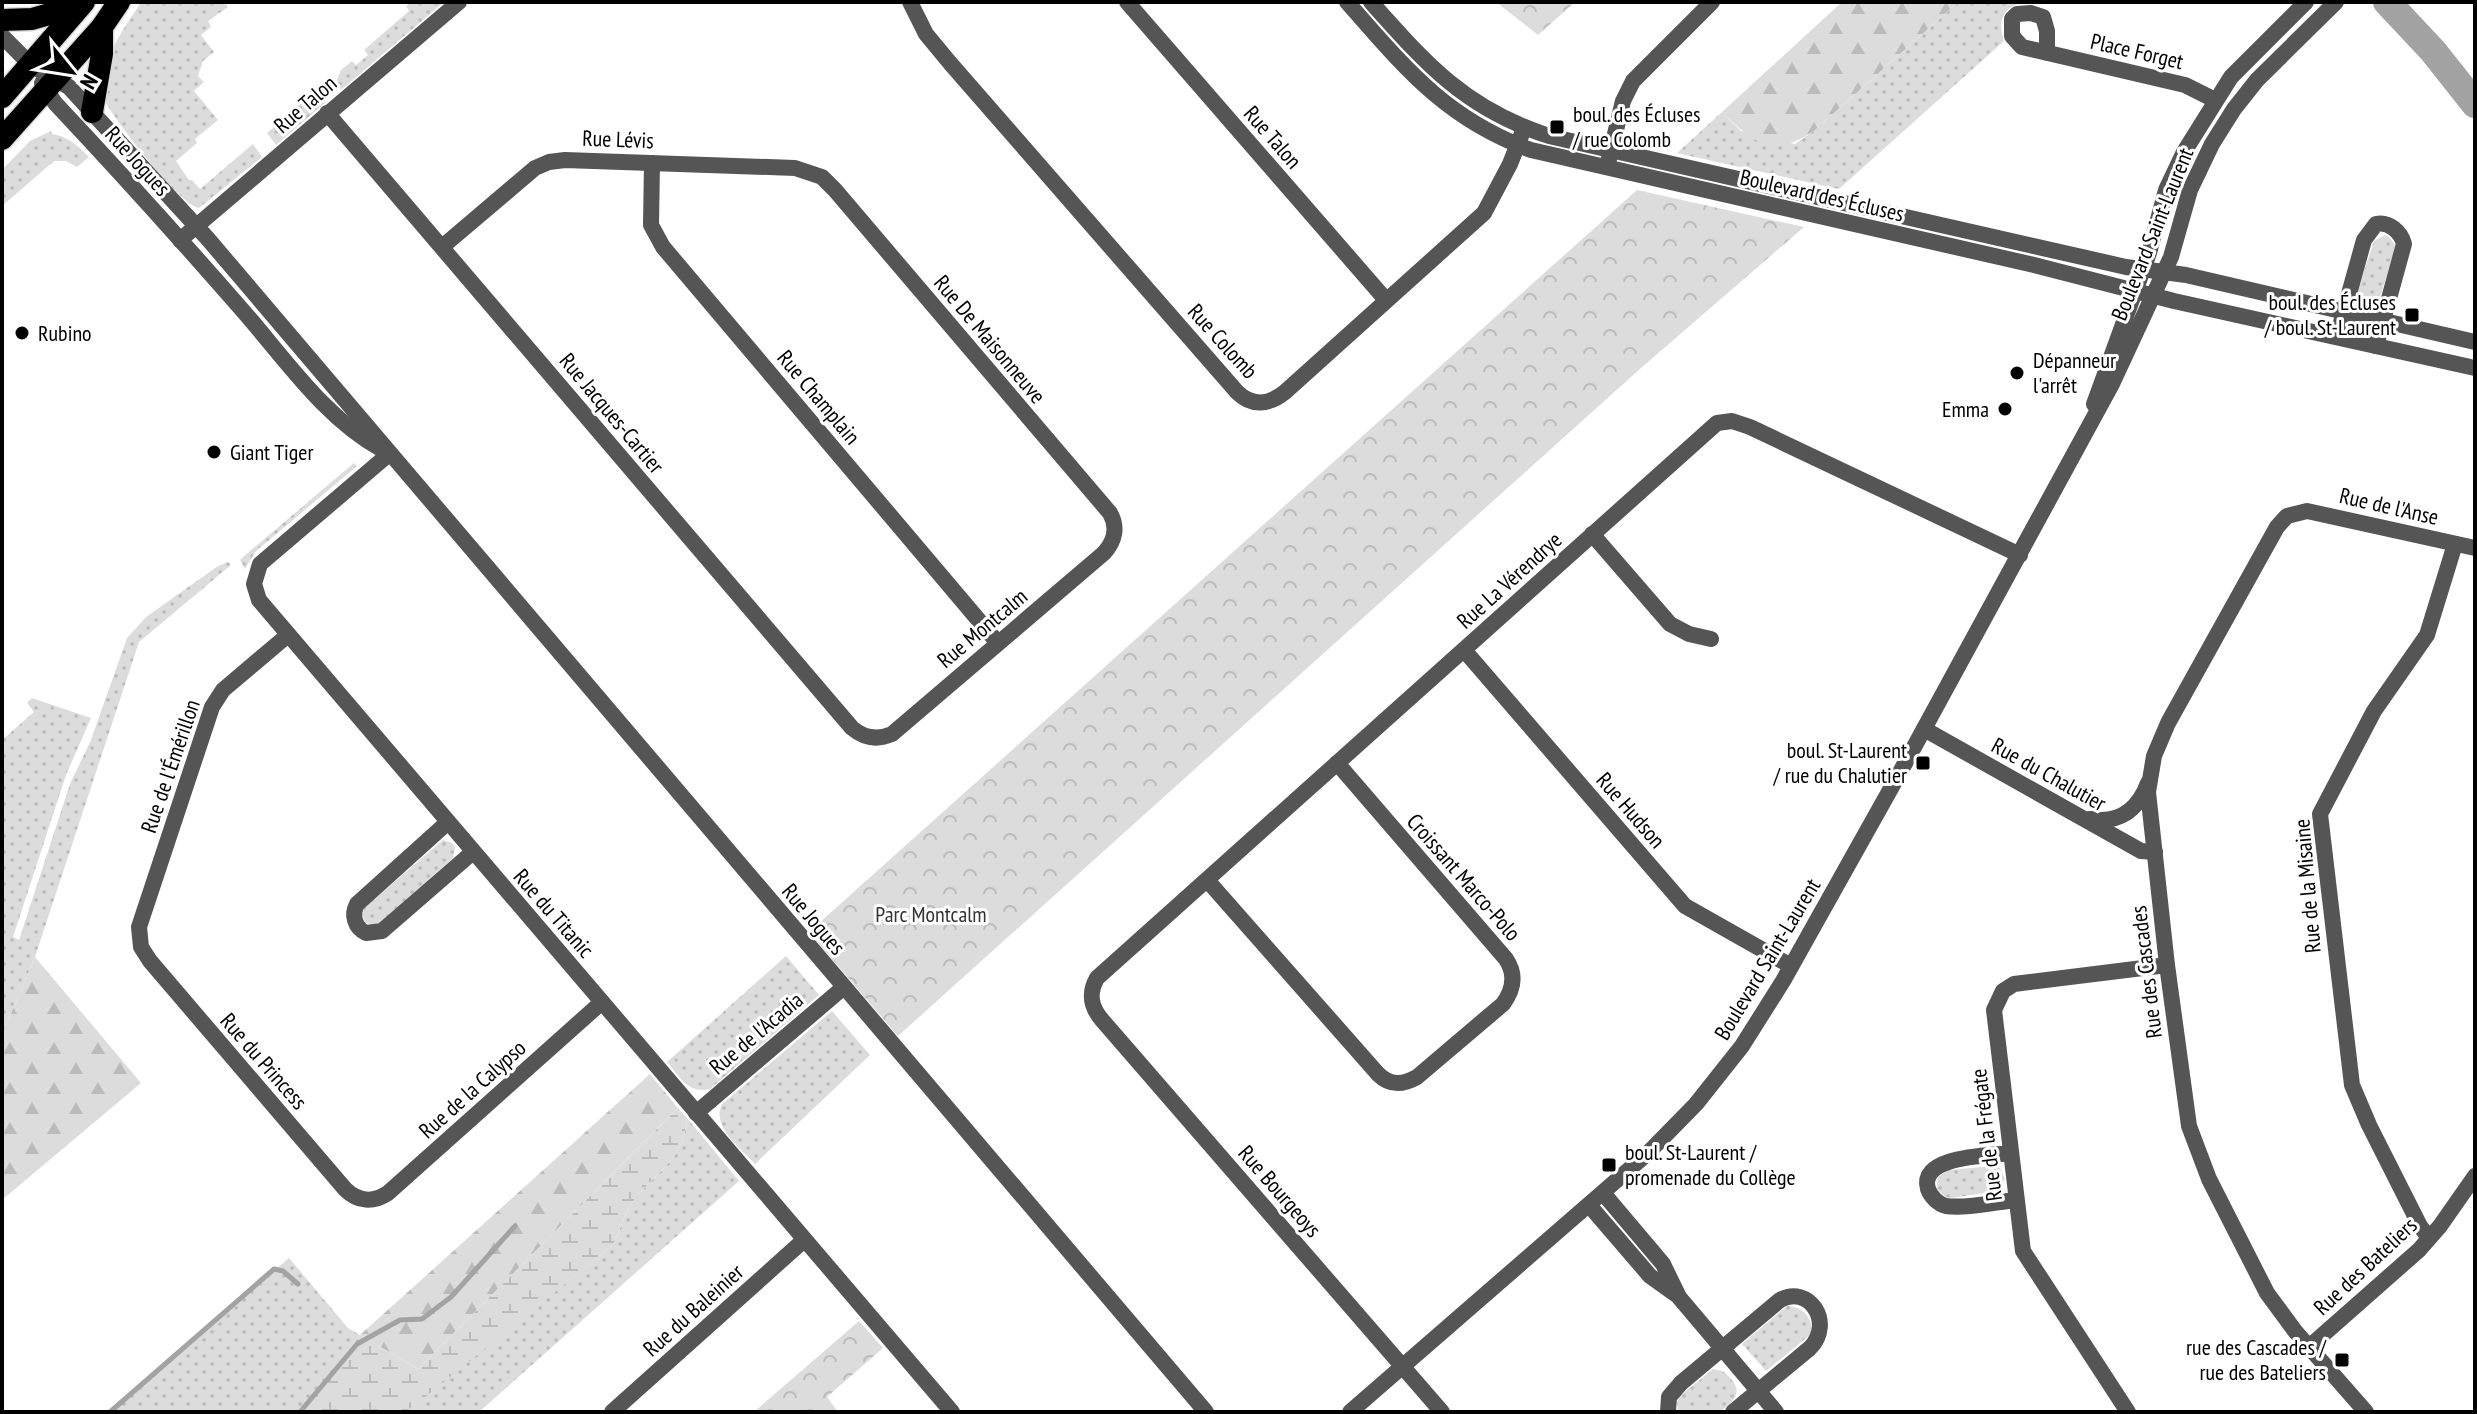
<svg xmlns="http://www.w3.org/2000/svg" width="2477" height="1414" viewBox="0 0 2477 1414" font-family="'PT Sans Narrow',sans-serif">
  <defs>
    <pattern id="grass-dots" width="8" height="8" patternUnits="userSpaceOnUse" patternTransform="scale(2)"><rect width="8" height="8" fill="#dcdcdc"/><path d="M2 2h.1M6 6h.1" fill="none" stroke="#bbb" stroke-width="1.8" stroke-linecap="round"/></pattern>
    <pattern id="forest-firs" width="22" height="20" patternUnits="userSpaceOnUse" patternTransform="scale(2)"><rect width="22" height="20" fill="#dcdcdc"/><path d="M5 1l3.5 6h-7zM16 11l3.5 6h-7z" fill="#bbb"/></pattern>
    <pattern id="wetland-marsh" width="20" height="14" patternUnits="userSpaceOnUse" patternTransform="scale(2)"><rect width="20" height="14" fill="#dcdcdc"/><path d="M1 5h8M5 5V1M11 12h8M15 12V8" fill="none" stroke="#bbb"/></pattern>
    <pattern id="park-crowns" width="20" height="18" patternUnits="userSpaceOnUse" patternTransform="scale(2)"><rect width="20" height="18" fill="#dcdcdc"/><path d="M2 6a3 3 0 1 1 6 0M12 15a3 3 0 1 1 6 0" fill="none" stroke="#bbb"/></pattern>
  </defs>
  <rect width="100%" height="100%" fill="#fff"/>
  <g fill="url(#grass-dots)">
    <path d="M141 2H224L228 7 208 21 211 27 201 35 214 52 203 61 198 76 204 82 194 91 218 120 195 139 197 143 176 161 189 180H192L200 189 253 144 262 157 199 208C181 206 115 121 105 101 96 65 122 32 141 2Z"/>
    <path d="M412 2H444L341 90 337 80 341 70 352 61 356 65 368 55 364 50 409 11 406 6Z"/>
    <path d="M1958 2H2027C2005 5 1996 19 2004 41L1839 189 1677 153 1722 112 1741 131 1795 144 1815 130Z"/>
    <path d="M317 89 326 102 276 145 267 133Z"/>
    <path d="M51 131 52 134C68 136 79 147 89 157L77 167 66 161H54L2 206V170L30 141Z"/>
    <path d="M2385 235 2390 238 2396 246 2380 297 2374 304 2363 299 2362 302 2357 293 2374 241Z"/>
    <path d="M354 463 357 466 256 551 245 569 240 560 243 557Z"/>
    <path d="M228 562 231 565 139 642 35 957 2 1035V740L34 712 27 703 32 698 91 718 66 775 15 931 13 937 19 940 70 784 91 740 127 638 146 617 218 566Z"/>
    <path d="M443 840 452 843 455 848 453 858 378 925 365 923 362 914 363 909Z"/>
    <path d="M786 956 819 995 710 1089C688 1094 680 1077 667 1062Z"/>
    <path d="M832 1011 870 1055 755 1164C741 1148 711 1127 722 1104Z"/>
    <path d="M687 1118 739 1181 479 1412H405L612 1246C620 1233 622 1219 630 1206 652 1173 684 1162 687 1118Z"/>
    <path d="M1993 1166 2000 1168 2005 1179 1998 1191 1951 1198 1945 1197 1937 1189 1938 1177 1949 1170Z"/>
    <path d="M289 1258 348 1328 360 1335 301 1412H110Z"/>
    <path d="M1787 1306C1802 1306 1814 1318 1811 1334L1766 1371 1742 1344Z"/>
    <path d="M1713 1369C1722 1370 1725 1372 1731 1379 1744 1394 1732 1402 1720 1412H1678L1677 1402 1680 1396Z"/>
  </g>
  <g fill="url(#forest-firs)">
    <path d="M1842 2H1958L1815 130C1773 159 1755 144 1722 112Z"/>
    <path d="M35 957 141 1083 2 1200V1035Z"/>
    <path d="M650 1074 678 1108 418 1369 360 1335Z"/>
  </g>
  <path fill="url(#wetland-marsh)" d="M678 1108 687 1118C684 1162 652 1173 630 1206 622 1219 620 1233 612 1246L419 1402 405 1412H301L360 1335 418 1369Z"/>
  <g fill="url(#park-crowns)">
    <path d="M1496 2H1575L1538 35Z"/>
    <path d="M1637 190 1804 227 1641 368 898 1036 809 932Z"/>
    <path d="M859 1321 883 1348 827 1397 838 1412H754Z"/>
  </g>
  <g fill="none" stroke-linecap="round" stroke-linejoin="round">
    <g stroke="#a3a3a3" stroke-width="5">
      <path d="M110 1412 274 1269 283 1271 298 1284"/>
      <path d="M300 1412 357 1344 400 1320 422 1319 451 1297 515 1226"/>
    </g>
    <path stroke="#a3a3a3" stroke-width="28" d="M2387 2 2433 51 2475 104"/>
    <g stroke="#dbdbdb" stroke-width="25">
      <g id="trunk">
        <path d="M2 20 32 19 81 5"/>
        <path d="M2 97 84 2"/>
        <path d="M92 112 102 54V27"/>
        <path d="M2 139 102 27 119 2"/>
      </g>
    </g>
    <g stroke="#555" stroke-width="16">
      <path d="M910 2 926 34 950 63 1237 392C1252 407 1269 405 1285 392L1484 213 1510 164 1523 131"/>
      <path d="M1127 2 1386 300"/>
      <path d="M2 36 31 65"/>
      <path d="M2047 53V31L2043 17 2031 13 2017 14 2012 19V36L2022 47 2185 85 2215 100"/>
      <path d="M327 113 852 728C865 739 878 740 892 734L1104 553C1115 541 1118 527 1110 513L835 190 822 177 795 168 565 160 549 162 535 168 442 247"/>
      <path d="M652 163 651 225 663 247 998 643"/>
      <path d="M1608 163 1623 101 1633 81 1712 2"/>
      <path d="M180 240 459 2"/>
      <path d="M2337 337 2364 240 2376 224C2389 221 2401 232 2404 244L2376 346"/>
      <path d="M389 454 260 564 254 584 259 600 952 1412"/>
      <path d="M1592 534 1670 624 1689 634 1711 639"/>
      <path d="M288 635 223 690 212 707 139 927 141 947 150 961 345 1189C358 1202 373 1203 388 1193L602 1002"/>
      <path d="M1464 650 1685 906 1791 966"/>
      <path d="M1924 729 2141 851 2155 852"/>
      <path d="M2090 819C2119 824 2138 810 2148 783"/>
      <path d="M448 822 357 904C351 915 355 928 366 933L382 931 473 852"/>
      <path d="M1207 880 1378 1074C1390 1086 1403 1085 1417 1077L1503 1004C1514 989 1516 974 1506 959L1337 763"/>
      <path d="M696 1113 844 987"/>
      <path d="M2011 1153C1990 1156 1918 1155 1928 1189 1931 1197 1938 1204 1946 1206 1965 1209 1996 1202 2016 1200"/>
      <path d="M1603 1193 1663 1264 1678 1295"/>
      <path d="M1589 1205 1650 1276 1678 1296 1776 1412"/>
      <path d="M2429 1238 2420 1226 2369 1125 2352 1085 2320 814 2374 711 2427 635 2455 544"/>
      <path d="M2309 1347 2419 1250 2440 1226 2475 1176"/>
      <path d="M612 1412 803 1241"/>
      <path d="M1442 1412 1102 1020C1091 1007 1088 994 1097 978L1717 423 1732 421 1750 427 2020 555"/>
      <path d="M1668 1412 1669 1397 1681 1383 1780 1300C1808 1284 1835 1322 1810 1348L1733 1412"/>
      <path d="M2128 1412 2023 1251 1994 1010 2003 991 2014 984 2167 965"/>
      <path d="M2366 1412 2295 1331 2267 1293 2209 1179 2189 1126 2167 965 2148 792 2154 756 2168 723 2277 527 2287 516 2307 511 2475 548"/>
    </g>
    <g stroke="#555" stroke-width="16">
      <path d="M1347 2C1405 68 1446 119 1531 150L2034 265 2174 301 2475 368"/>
      <path d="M1371 2C1427 65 1466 109 1549 136L2126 267 2186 275 2475 342"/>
      <path d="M31 65 69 87 208 239 1206 1412"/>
      <path d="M42 83 55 103C119 171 182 241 244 312 285 359 325 418 381 449"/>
      <path d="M2094 404 2149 253 2166 190 2184 152 2231 77 2306 2"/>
      <path d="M1350 1412 1648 1153 1696 1104 1742 1046 1783 981 1913 749 2112 384 2171 257 2190 190 2212 144 2234 109 2257 80 2336 2"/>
    </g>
    <use href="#trunk" stroke="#000" stroke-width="22"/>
  </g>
  <g fill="#000" stroke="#fff" stroke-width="3">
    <rect x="1549" y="119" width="16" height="16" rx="4"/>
    <rect x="2404" y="307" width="16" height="16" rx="4"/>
    <circle cx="22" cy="333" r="8"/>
    <circle cx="2017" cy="373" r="8"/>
    <circle cx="2005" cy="409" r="8"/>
    <circle cx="214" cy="452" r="8"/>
    <rect x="1915" y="755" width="16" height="16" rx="4"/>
    <rect x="1601" y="1157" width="16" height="16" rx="4"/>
    <rect x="2334" y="1352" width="16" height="16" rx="4"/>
  </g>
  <g text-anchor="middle" stroke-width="6" stroke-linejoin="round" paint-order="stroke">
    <g font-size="22" fill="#000" stroke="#fff">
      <text transform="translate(2137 51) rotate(13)" y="8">Place Forget</text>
      <text transform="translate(305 104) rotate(-41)" y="8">Rue Talon</text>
      <text transform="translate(1273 137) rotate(49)" y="8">Rue Talon</text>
      <text transform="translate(618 139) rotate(2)" y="8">Rue Lévis</text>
      <text transform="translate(138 161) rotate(48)" y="8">Rue Jogues</text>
      <text transform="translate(1822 195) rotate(13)" y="8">Boulevard des Écluses</text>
      <text transform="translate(2152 234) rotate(-68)" y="8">Boulevard Saint-Laurent</text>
      <text transform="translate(990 339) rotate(50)" y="8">Rue De Maisonneuve</text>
      <text transform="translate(1223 341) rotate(48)" y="8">Rue Colomb</text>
      <text transform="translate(819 397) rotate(50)" y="8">Rue Champlain</text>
      <text transform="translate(612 413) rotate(50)" y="8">Rue Jacques-Cartier</text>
      <text transform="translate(2389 506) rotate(13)" y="8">Rue de l'Anse</text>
      <text transform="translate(1509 580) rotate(-42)" y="8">Rue La Vérendrye</text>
      <text transform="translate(982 628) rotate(-40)" y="8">Rue Montcalm</text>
      <text transform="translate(170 766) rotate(-71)" y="8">Rue de l'Émérillon</text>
      <text transform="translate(2049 774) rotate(29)" y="8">Rue du Chalutier</text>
      <text transform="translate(1631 810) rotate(49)" y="8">Rue Hudson</text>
      <text transform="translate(1464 877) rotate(49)" y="8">Croissant Marco-Polo</text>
      <text transform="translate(2307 886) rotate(-95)" y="8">Rue de la Misaine</text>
      <text transform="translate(554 913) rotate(49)" y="8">Rue du Titanic</text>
      <text transform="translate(814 919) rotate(50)" y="8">Rue Jogues</text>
      <text transform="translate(1767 959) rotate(-59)" y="8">Boulevard Saint-Laurent</text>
      <text transform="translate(2146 972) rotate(-97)" y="8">Rue des Cascades</text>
      <text transform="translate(756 1033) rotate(-40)" y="8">Rue de l'Acadia</text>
      <text transform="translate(264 1061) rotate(49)" y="8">Rue du Princess</text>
      <text transform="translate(472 1089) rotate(-42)" y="8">Rue de la Calypso</text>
      <text transform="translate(1986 1135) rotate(-97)" y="8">Rue de la Frégate</text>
      <text transform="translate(1280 1191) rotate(49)" y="8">Rue Bourgeoys</text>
      <text transform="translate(2365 1266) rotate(-43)" y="8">Rue des Bateliers</text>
      <text transform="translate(693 1310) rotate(-42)" y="8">Rue du Baleinier</text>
    </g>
    <g font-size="22" fill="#000" stroke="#fff" text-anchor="start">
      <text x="1573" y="122">boul. des Écluses<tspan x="1573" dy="25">/ rue Colomb</tspan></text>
      <text x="2396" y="310" text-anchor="end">boul. des Écluses<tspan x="2396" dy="25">/ boul. St-Laurent</tspan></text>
      <text x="38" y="341">Rubino</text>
      <text x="2033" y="368">Dépanneur<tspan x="2033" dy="25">l'arrêt</tspan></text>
      <text x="1989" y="417" text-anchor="end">Emma</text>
      <text x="230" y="460">Giant Tiger</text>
      <text x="1907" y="758" text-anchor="end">boul. St-Laurent<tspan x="1907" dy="25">/ rue du Chalutier</tspan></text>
      <text x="1625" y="1160">boul. St-Laurent /<tspan x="1625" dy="25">promenade du Collège</tspan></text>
      <text x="2326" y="1355" text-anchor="end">rue des Cascades /<tspan x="2326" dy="25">rue des Bateliers</tspan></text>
    </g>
    <g font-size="22" fill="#333" stroke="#fff">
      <text x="931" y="922">Parc Montcalm</text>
    </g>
  </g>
  <rect width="2477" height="1414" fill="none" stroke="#000000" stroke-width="8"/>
  <g transform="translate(72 72) rotate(120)" stroke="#ffffff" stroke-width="6" paint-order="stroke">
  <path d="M0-6L14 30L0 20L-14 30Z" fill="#000000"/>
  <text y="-12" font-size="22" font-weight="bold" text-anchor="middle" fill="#000000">N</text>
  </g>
</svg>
